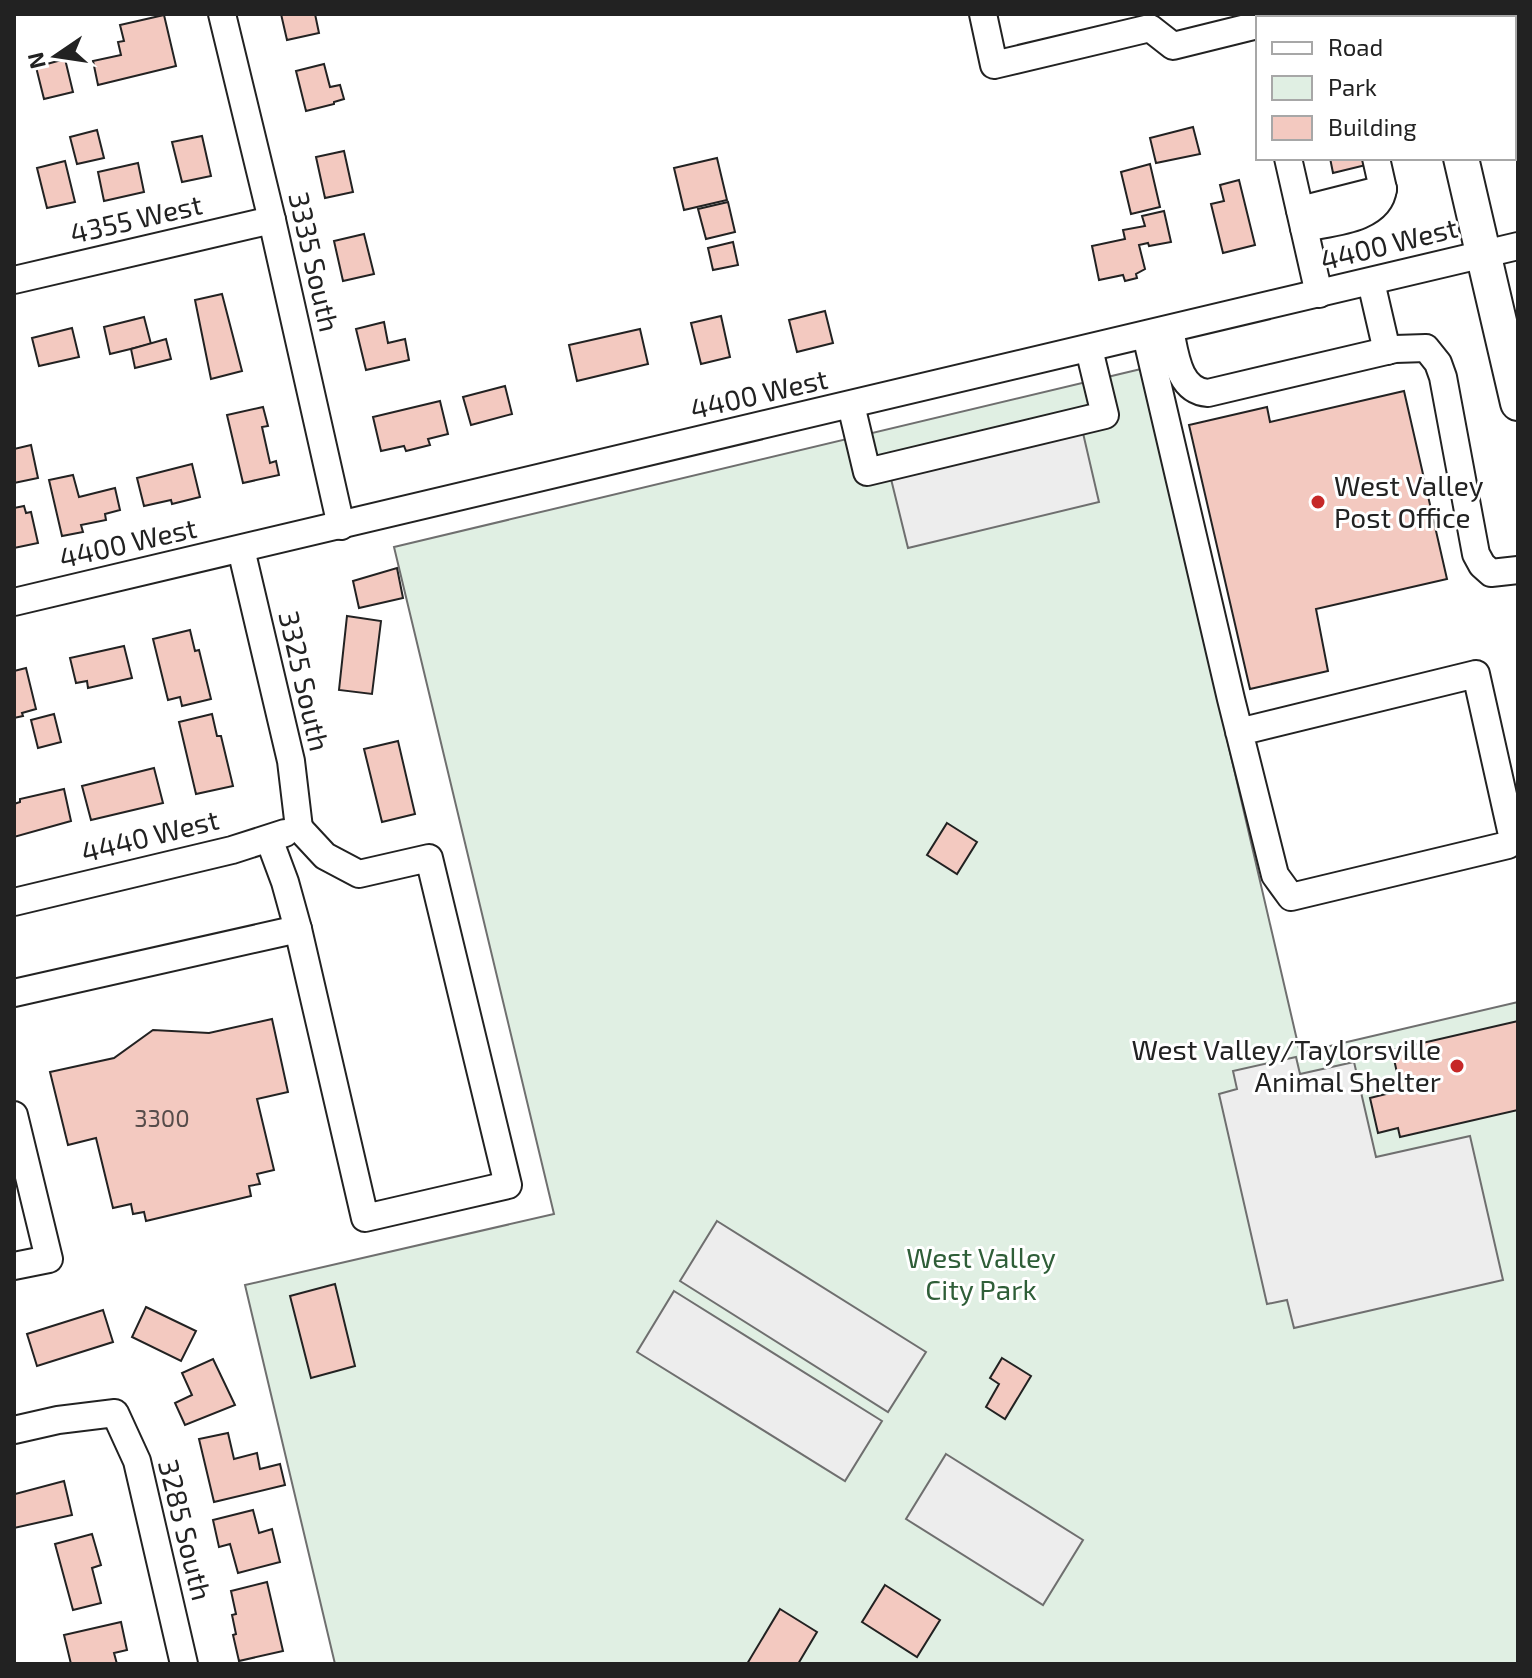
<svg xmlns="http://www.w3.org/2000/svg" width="1532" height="1678" viewBox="0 0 1532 1678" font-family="'Exo 2',sans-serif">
  <rect width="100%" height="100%" fill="#fff"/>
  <path fill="#e0efe3" stroke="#6f6f6f" stroke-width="2" d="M1141 369 1300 1053 1518 1002V1664H335L245 1285 554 1214 394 547Z"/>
  <g fill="#ededed" stroke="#6f6f6f" stroke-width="2">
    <path d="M1083 433 1099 502 908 548 891 479Z"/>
    <path d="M1296 1057 1300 1074 1354 1062 1376 1157 1470 1136 1503 1280 1294 1328 1287 1300 1267 1304 1219 1094 1237 1089 1233 1071Z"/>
    <path d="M717 1221 926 1352 888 1412 680 1281Z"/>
    <path d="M674 1291 882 1421 845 1481 637 1352Z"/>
    <path d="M946 1454 1083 1540 1043 1605 906 1519Z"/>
  </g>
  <g fill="#f3c9c0" stroke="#222" stroke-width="2">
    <path d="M281 14H315L319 33 287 40Z"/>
    <path d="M164 15 176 66 98 85 93 61 121 55 118 42 124 41 120 25Z"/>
    <path d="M1518 19V51L1514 52V20Z"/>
    <path d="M65 59 73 92 44 99 36 67Z"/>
    <path d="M324 64 330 87 340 85 344 99 334 102V104L306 111 296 71Z"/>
    <path d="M1193 127 1200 154 1156 163 1150 138Z"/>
    <path d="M97 130 104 158 77 164 70 137Z"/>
    <path d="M202 136 211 176 182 182 172 142Z"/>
    <path d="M344 151 353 192 325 198 316 157Z"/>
    <path d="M717 158 727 200 684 210 674 168Z"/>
    <path d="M1330 158H1369L1370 164 1333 173Z"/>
    <path d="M65 161 75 202 47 208 37 168Z"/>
    <path d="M138 163 144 192 104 201 98 172Z"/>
    <path d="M1150 164 1160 207 1131 214 1121 172Z"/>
    <path d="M1239 180 1255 245 1223 253 1211 204 1224 201 1220 185Z"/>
    <path d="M728 202 735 232 706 239 698 209Z"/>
    <path d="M1164 211 1171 242 1149 246 1148 243 1139 245 1145 269 1136 274 1137 278 1125 281 1123 275 1099 280 1092 246 1125 239 1123 230 1145 226 1142 216Z"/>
    <path d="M364 234 374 274 343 281 334 241Z"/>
    <path d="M733 242 738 265 713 270 708 248Z"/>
    <path d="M222 294 242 371 211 379 195 300Z"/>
    <path d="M825 311 833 343 797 352 789 320Z"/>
    <path d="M721 316 730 357 701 364 691 323Z"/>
    <path d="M144 317 151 344 110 354 104 327Z"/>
    <path d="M384 322 388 343 405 339 409 360 366 370 356 329Z"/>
    <path d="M72 328 79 357 39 366 32 338Z"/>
    <path d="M640 329 648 364 577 381 569 345Z"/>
    <path d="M166 339 171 359 135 368 131 349Z"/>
    <path d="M505 386 512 414 471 425 463 397Z"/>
    <path d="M1404 391 1447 579 1316 609 1328 671 1250 689 1189 425 1267 407 1270 422Z"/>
    <path d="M440 401 448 434 428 439 430 445 406 451 404 446 381 451 373 417Z"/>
    <path d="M263 407 268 426 262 427 270 463 276 461 279 475 243 483 227 415Z"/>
    <path d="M31 445 38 478 14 483V449Z"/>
    <path d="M192 464 200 497 172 504 171 500 144 506 137 478Z"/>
    <path d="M73 475 79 497 115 488 120 510 105 514 106 520 81 525 83 532 62 536 49 480Z"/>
    <path d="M24 506 26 513 31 512 38 543 14 548V508Z"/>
    <path d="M397 568 403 598 359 608 353 581Z"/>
    <path d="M347 616 381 621 372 694 339 690Z"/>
    <path d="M190 630 195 651 199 650 211 699 182 706 180 697 168 700 153 639Z"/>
    <path d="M124 646 132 678 88 688 87 681 76 683 70 658Z"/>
    <path d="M26 668 36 709 22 713 23 716 14 718V671Z"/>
    <path d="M54 714 61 742 38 748 31 720Z"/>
    <path d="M212 714 217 736H221L233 786 196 794 179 722Z"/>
    <path d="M398 741 415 814 382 822 364 749Z"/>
    <path d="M154 768 163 803 91 820 82 786Z"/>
    <path d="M64 789 71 821 14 837V804L20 802V799Z"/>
    <path d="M947 823 977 842 957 874 927 855Z"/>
    <path d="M272 1019 288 1092 257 1099 274 1170 257 1174 260 1184 249 1186 251 1196 146 1221 144 1212 133 1214 131 1204 113 1208 96 1138 68 1145 50 1072 114 1058 153 1030 209 1033Z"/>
    <path d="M1518 1021V1110L1400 1137 1398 1128 1378 1133 1370 1098 1390 1093 1388 1085 1399 1082 1392 1050Z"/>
    <path d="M335 1284 355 1366 311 1378 290 1296Z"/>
    <path d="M146 1307 196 1331 181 1361 132 1337Z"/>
    <path d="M103 1310 113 1342 37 1366 27 1334Z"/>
    <path d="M1002 1358 1031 1376 1005 1419 986 1407 999 1384 990 1378Z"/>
    <path d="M213 1359 235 1405 185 1425 175 1403 192 1395 182 1373Z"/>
    <path d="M228 1433 234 1459 257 1453 260 1469 280 1464 285 1485 214 1502 199 1439Z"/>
    <path d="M64 1481 72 1515 14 1528 15 1494Z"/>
    <path d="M253 1510 259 1533 272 1529 280 1562 238 1573 230 1544 219 1547 213 1520Z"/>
    <path d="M92 1534 101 1565 92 1568 101 1603 73 1610 55 1544Z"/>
    <path d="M267 1582 283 1651 239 1661 233 1635 236 1634 232 1615 236 1614 231 1591Z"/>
    <path d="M885 1585 940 1620 917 1657 862 1622Z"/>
    <path d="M780 1609 817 1632 798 1664H747Z"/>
    <path d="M121 1622 127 1650 114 1653 117 1664H71L64 1635Z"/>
  </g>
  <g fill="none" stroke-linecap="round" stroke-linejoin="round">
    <g stroke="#222" stroke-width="30">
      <g id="minor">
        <path d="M222 14 272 220 341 526"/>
        <path d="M983 14 994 65 1150 28 1173 46 1258 25"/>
        <path d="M1290 18 1307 14"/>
        <path d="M1514 143 1518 142"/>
        <path d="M1288 158 1319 294"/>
        <path d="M1300 210 1383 189 1376 158"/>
        <path d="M1304 228C1330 222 1379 221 1383 189"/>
        <path d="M14 280 272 220"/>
        <path d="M1371 282 1387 351"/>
        <path d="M1170 330C1175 353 1178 391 1208 393L1395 349 1426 348 1438 363 1443 377 1476 554 1482 565 1491 573 1518 570"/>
        <path d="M1146 335 1231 699 1275 875 1291 897 1508 845 1512 835 1476 674 1239 732"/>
        <path d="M851 405 867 472 1105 415 1089 349"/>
        <path d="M241 549 291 761 299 828"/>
        <path d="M14 602 1518 246"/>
        <path d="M269 839 285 882 298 929 365 1218 508 1185 429 858 359 874 325 856 299 828"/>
        <path d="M14 902 232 850 285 833"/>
        <path d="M14 993 298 929"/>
        <path d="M14 1115 49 1259 14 1266"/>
        <path d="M14 1430 58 1420 115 1413 137 1461 184 1664"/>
      </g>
    </g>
    <g stroke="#222" stroke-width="38">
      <g id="major">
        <path d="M1427 14 1428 18"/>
        <path d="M1461 158 1518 403"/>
      </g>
    </g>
    <use href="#minor" stroke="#fff" stroke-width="26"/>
    <use href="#major" stroke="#fff" stroke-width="34"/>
  </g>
  <g fill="#c62828" stroke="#fff" stroke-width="3">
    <circle cx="1318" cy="502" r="8"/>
    <circle cx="1457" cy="1066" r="8"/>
  </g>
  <g text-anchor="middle" stroke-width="6" stroke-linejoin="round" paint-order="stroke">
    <g font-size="24" fill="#564c4a">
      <text x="162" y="1127">3300</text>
    </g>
    <g font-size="28" fill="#222" stroke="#fff">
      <text transform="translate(136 219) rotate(-13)" y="10">4355 West</text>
      <text transform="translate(1389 244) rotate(-14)" y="10">4400 West</text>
      <text transform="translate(314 262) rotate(77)" y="10">3335 South</text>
      <text transform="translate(759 394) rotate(-13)" y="10">4400 West</text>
      <text transform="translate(128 543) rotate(-13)" y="10">4400 West</text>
      <text transform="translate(304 681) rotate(77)" y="10">3325 South</text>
      <text transform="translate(150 836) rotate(-14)" y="10">4440 West</text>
      <text transform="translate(185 1530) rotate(76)" y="10">3285 South</text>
    </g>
    <g font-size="28" fill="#222" stroke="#fff" text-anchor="start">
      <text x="1334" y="496">West Valley<tspan x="1334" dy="32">Post Office</tspan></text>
      <text x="1441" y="1060" text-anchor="end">West Valley/Taylorsville<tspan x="1441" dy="32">Animal Shelter</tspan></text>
    </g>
    <g font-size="28" fill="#2f5e38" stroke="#fff">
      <text x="981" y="1268">West Valley<tspan x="981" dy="32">City Park</tspan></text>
    </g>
  </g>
  <rect width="1532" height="1678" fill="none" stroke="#222222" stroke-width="32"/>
  <rect x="1256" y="16" width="260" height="144" fill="#ffffff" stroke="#a7a7a7" stroke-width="2"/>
  <rect x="1272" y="42" width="40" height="12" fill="#ffffff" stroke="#a7a7a7" stroke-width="2"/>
  <text x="1328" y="56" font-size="24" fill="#222222">Road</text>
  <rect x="1272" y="76" width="40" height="24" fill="#e0efe3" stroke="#a7a7a7" stroke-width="2"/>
  <text x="1328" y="96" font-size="24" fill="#222222">Park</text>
  <rect x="1272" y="116" width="40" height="24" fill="#f3c9c0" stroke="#a7a7a7" stroke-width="2"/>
  <text x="1328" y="136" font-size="24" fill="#222222">Building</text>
  <g transform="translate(56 56) rotate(257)" stroke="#ffffff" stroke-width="6" paint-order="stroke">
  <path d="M0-6L14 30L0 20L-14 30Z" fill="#222222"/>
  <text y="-12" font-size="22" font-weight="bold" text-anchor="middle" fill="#222222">N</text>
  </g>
</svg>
